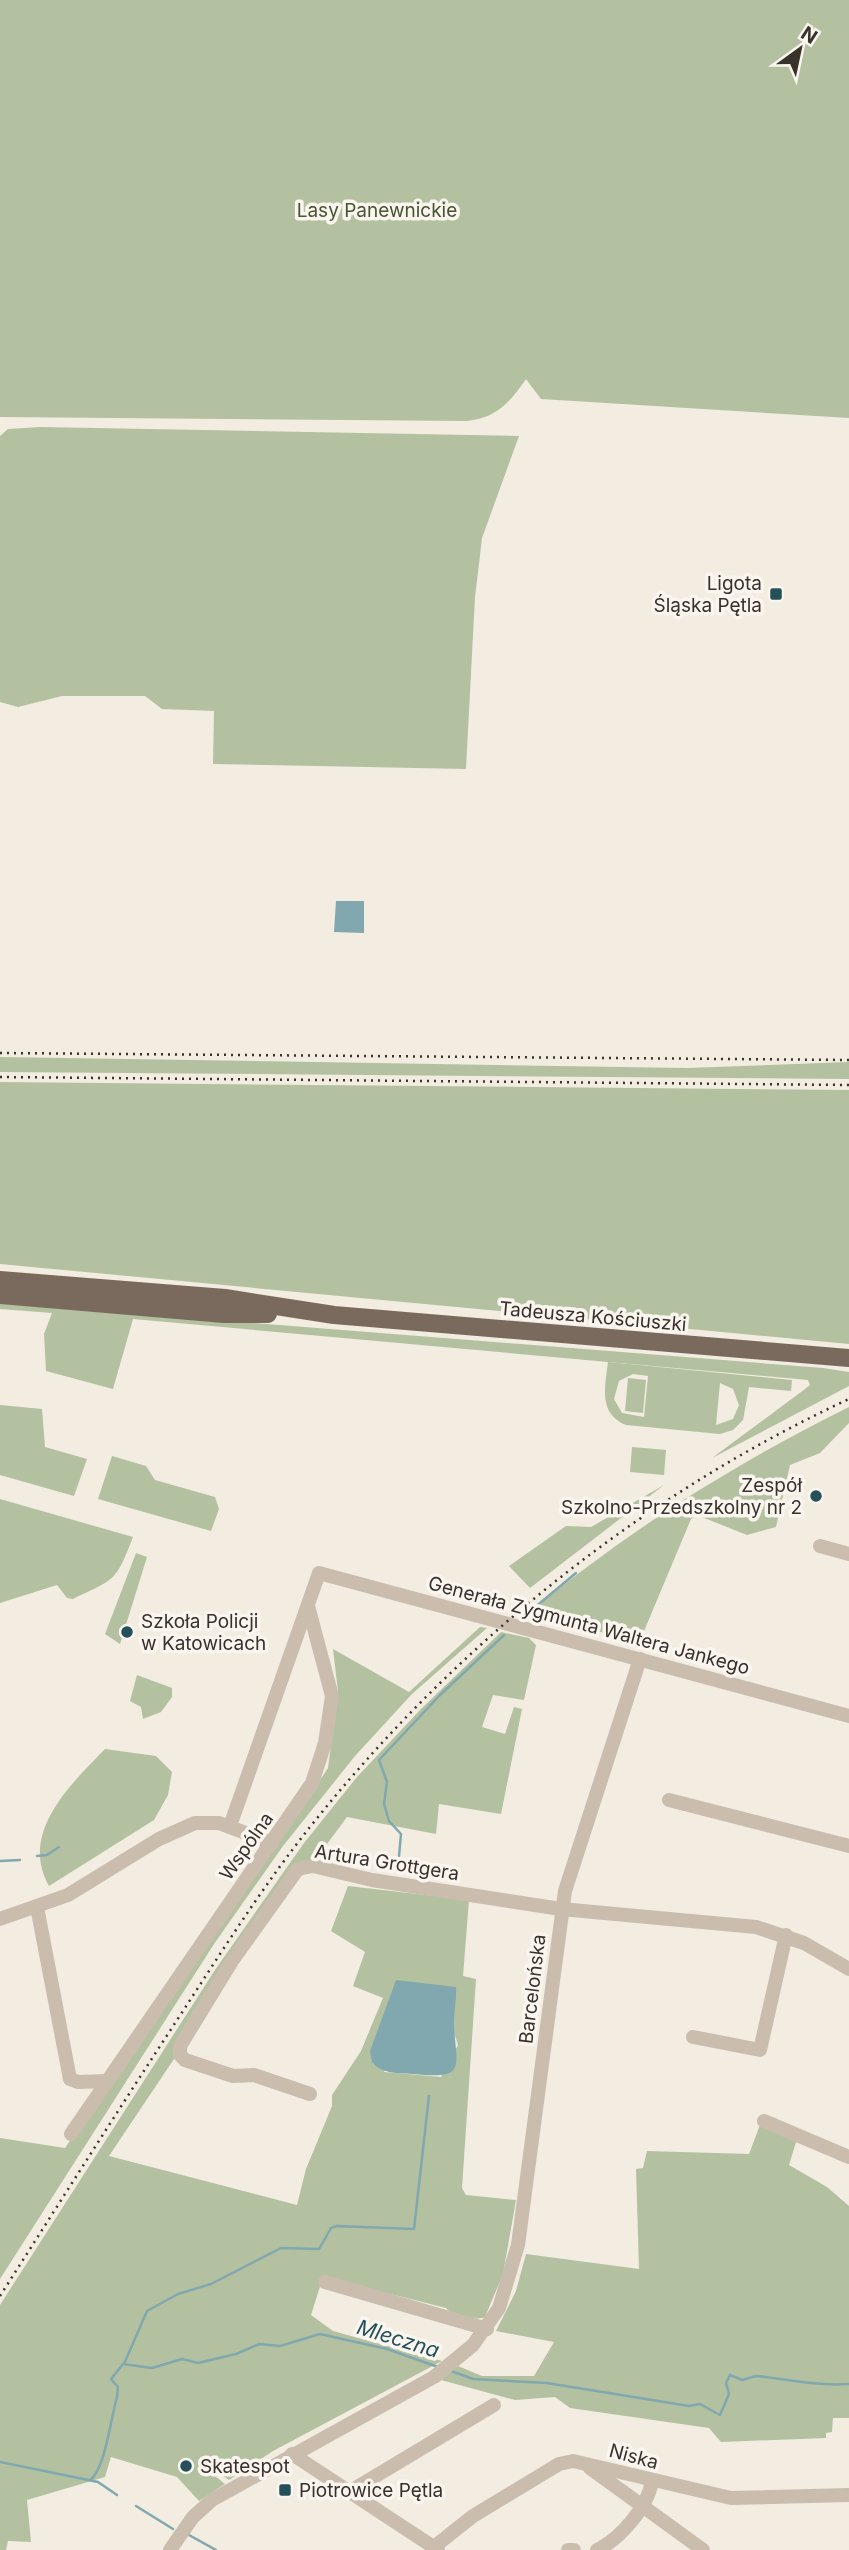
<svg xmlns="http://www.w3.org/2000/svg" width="849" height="2550" viewBox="0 0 849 2550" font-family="Inter,sans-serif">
  <rect width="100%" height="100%" fill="#f2ece1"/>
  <g fill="#b3c1a1" fill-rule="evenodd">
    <path d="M0 0H849V418L541 399 526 379C509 403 498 417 467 421L0 417Z"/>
    <path d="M41 427 519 436 482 538 475 597 466 769 213 764 214 711 162 709 145 696H62L18 707 0 702V436L8 429Z"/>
    <path d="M0 1057 687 1068 849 1062V1079L0 1072Z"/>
    <path d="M0 1082 849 1090V1344L0 1264Z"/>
    <path d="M0 1303 823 1368 849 1372V1386L712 1458 801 1392 810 1385 808 1380 133 1319 113 1389 46 1371 44 1334 52 1313 0 1309Z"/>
    <path d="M608 1362 792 1380 791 1391 749 1387 743 1420 733 1430 720 1434 626 1425C598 1413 605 1387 608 1362ZM633 1374 648 1376 644 1417 622 1413 614 1399 619 1381ZM720 1383 733 1389 739 1405 733 1419 716 1425Z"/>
    <path d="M628 1378 646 1380 643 1413 625 1411Z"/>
    <path d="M0 1405 42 1409 45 1447 87 1459 74 1496 0 1475Z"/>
    <path d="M849 1407V1423L820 1453 790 1465 776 1527 747 1535 697 1515 691 1519 639 1643 530 1612C632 1528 731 1466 849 1407Z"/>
    <path d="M632 1447 666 1450 664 1475 630 1472Z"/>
    <path d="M112 1456 146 1466 155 1480 215 1497 219 1509 211 1531 98 1499Z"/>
    <path d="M664 1485 530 1588 509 1566 566 1526 591 1527Z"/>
    <path d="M0 1499 133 1537C115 1583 116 1578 73 1599L67 1598 57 1585 0 1603Z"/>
    <path d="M136 1553 147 1557 120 1644 105 1634Z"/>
    <path d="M480 1627 487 1628 412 1694 355 1756 283 1846 214 1944 0 2279V2138L65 2148 312 1792 328 1768 338 1691 333 1649 409 1692Z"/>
    <path d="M501 1632 529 1638 536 1645 524 1700 493 1695 482 1727 505 1734 514 1707 522 1709 501 1814 439 1804 436 1834 347 1817 313 1863H300L178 2038 174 2059 109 2156 297 2205 306 2169 332 2106V2095L361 2051 383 1998 353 1986 365 1952 331 1931 348 1886 469 1900 463 1976 476 1979 462 2188 466 2195 516 2200 503 2274 485 2317C474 2321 454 2317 446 2308L323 2277 311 2315 333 2331 442 2361 273 2451 229 2480 218 2472 215 2476 225 2484 199 2501 177 2477 111 2457 105 2477 27 2500 31 2542 8 2541 6 2550H0V2305L215 1970 304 1843 357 1777 421 1709ZM416 1983 440 1987 458 2045 441 2077 384 2072Z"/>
    <path d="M137 1675 172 1688V1697L161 1712 143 1719 141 1707 130 1701Z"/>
    <path d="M105 1749 156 1756 172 1772 168 1795 154 1820 49 1886C19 1833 70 1785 105 1749Z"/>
    <path d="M760 2125 797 2139 789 2165 827 2187 849 2206V2418H833L832 2432 826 2433V2438L721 2442 709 2428 570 2408 555 2397 515 2400 441 2380 458 2366 482 2376H534L554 2342 496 2331 516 2291 526 2254 639 2269 636 2169 643 2168 647 2151 749 2154Z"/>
  </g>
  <g fill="#81a8ae">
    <path d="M336 901H364V933L334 932Z"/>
    <path d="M396 1980 456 1987C457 2001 453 2013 454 2026 457 2071 466 2079 412 2074 397 2073 382 2074 372 2062L370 2051Z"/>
  </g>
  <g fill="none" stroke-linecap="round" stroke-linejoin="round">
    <g stroke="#81a8ae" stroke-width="2.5">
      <path d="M521 1619 576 1573"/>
      <path d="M37 1856 47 1855 59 1847"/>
      <path d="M399 1856 401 1834 389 1821 384 1804 387 1782 379 1760 439 1696 504 1635"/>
      <path d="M0 1861 20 1860"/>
      <path d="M124 2364 147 2311 178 2294 211 2284 281 2248 319 2249 331 2228 337 2226 414 2229 429 2096"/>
      <path d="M451 2371 473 2379 547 2383 689 2406 700 2404 720 2415 729 2394 726 2383 730 2375 742 2380C747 2379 753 2376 758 2376 789 2380 817 2386 849 2384"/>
      <path d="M0 2462 98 2482 117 2495"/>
      <path d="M90 2480C105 2470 111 2417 117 2397L118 2387 111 2379 123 2364 152 2368 182 2359 198 2363 236 2354 259 2344 280 2346 320 2334 387 2349 438 2367"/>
      <path d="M136 2506 173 2529"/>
      <path d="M189 2535 216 2550"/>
    </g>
    <g stroke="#cabdad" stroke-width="14">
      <path d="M820 1546 849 1554"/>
      <path d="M669 1800 849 1846"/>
      <path d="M230 1826 319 1573 849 1716"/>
      <path d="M37 1907 70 2079 78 2082 107 2081"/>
      <path d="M0 1919 68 1895 159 1839 195 1823H219L272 1843"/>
      <path d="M693 2037 760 2050 786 1935"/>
      <path d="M310 2094 254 2075 233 2076 185 2060 180 2055V2046L232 1961 298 1869 313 1866 372 1880 561 1909 756 1927 804 1943 849 1969"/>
      <path d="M764 2121 849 2157"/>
      <path d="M71 2134 312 1783 325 1743 332 1696 308 1606"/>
      <path d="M325 2282 487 2329"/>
      <path d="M292 2454 438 2550"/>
      <path d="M590 2468 703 2550"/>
      <path d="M349 2492 494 2405"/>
      <path d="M434 2547 473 2516 559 2464 573 2461 731 2498 849 2495"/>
      <path d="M170 2550 193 2517 212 2500 434 2377 473 2345 499 2308 518 2245 565 1891 640 1659"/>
      <path d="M568 2550H574"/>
      <path d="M597 2550C620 2539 648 2507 652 2481"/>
    </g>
    <g stroke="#7a6a5d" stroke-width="18">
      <path d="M0 1280 225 1298 334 1315 849 1358"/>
      <path d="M0 1295 224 1314H268"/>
    </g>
    <g stroke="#39312b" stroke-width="2.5" stroke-dasharray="2 5" stroke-linecap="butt">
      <path d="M0 1053 849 1060"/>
      <path d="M0 1077 849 1085"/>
      <path d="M0 2296C60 2202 120 2107 181 2014 222 1951 263 1886 310 1827 453 1647 640 1496 849 1399"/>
    </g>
  </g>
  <g fill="#235059" stroke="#faf5ee" stroke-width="2.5">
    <rect x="769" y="587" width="14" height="14" rx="3.5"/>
    <circle cx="816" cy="1496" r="7"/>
    <circle cx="127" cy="1632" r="7"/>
    <circle cx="186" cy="2466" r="7"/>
    <rect x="278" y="2483" width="14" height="14" rx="3.5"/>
  </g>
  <g text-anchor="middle" stroke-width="7" stroke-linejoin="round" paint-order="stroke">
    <g font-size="19" fill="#455630" stroke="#faf5ee">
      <text x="377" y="217">Lasy Panewnickie</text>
    </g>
    <g font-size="19" fill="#39312b" stroke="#faf5ee" text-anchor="start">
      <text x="762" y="590" text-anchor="end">Ligota<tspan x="762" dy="22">Śląska Pętla</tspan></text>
      <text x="802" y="1492" text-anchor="end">Zespół<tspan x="802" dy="22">Szkolno-Przedszkolny nr 2</tspan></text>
      <text x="141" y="1628">Szkoła Policji<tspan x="141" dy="22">w Katowicach</tspan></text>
      <text x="200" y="2473">Skatespot</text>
      <text x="299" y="2497">Piotrowice Pętla</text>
    </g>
    <g font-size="19" fill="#39312b" stroke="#faf5ee">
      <text transform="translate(593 1316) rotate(5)" y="7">Tadeusza Kościuszki</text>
      <text transform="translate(589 1625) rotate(15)" y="7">Generała Zygmunta Waltera Jankego</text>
      <text transform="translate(246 1846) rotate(-55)" y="7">Wspólna</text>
      <text transform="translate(387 1862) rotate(9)" y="7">Artura Grottgera</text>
      <text transform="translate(532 1989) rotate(-83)" y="7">Barcelońska</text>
      <text transform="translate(634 2456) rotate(15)" y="7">Niska</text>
    </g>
    <g font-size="21" font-style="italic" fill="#235059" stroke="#faf5ee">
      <text transform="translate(398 2339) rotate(17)" y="7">Mleczna</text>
    </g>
  </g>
  <g transform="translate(800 49) rotate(33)" stroke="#faf5ee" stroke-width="5" paint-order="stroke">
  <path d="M0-5L12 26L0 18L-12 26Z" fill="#39312b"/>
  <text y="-10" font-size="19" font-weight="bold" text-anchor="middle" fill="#39312b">N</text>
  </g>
</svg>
